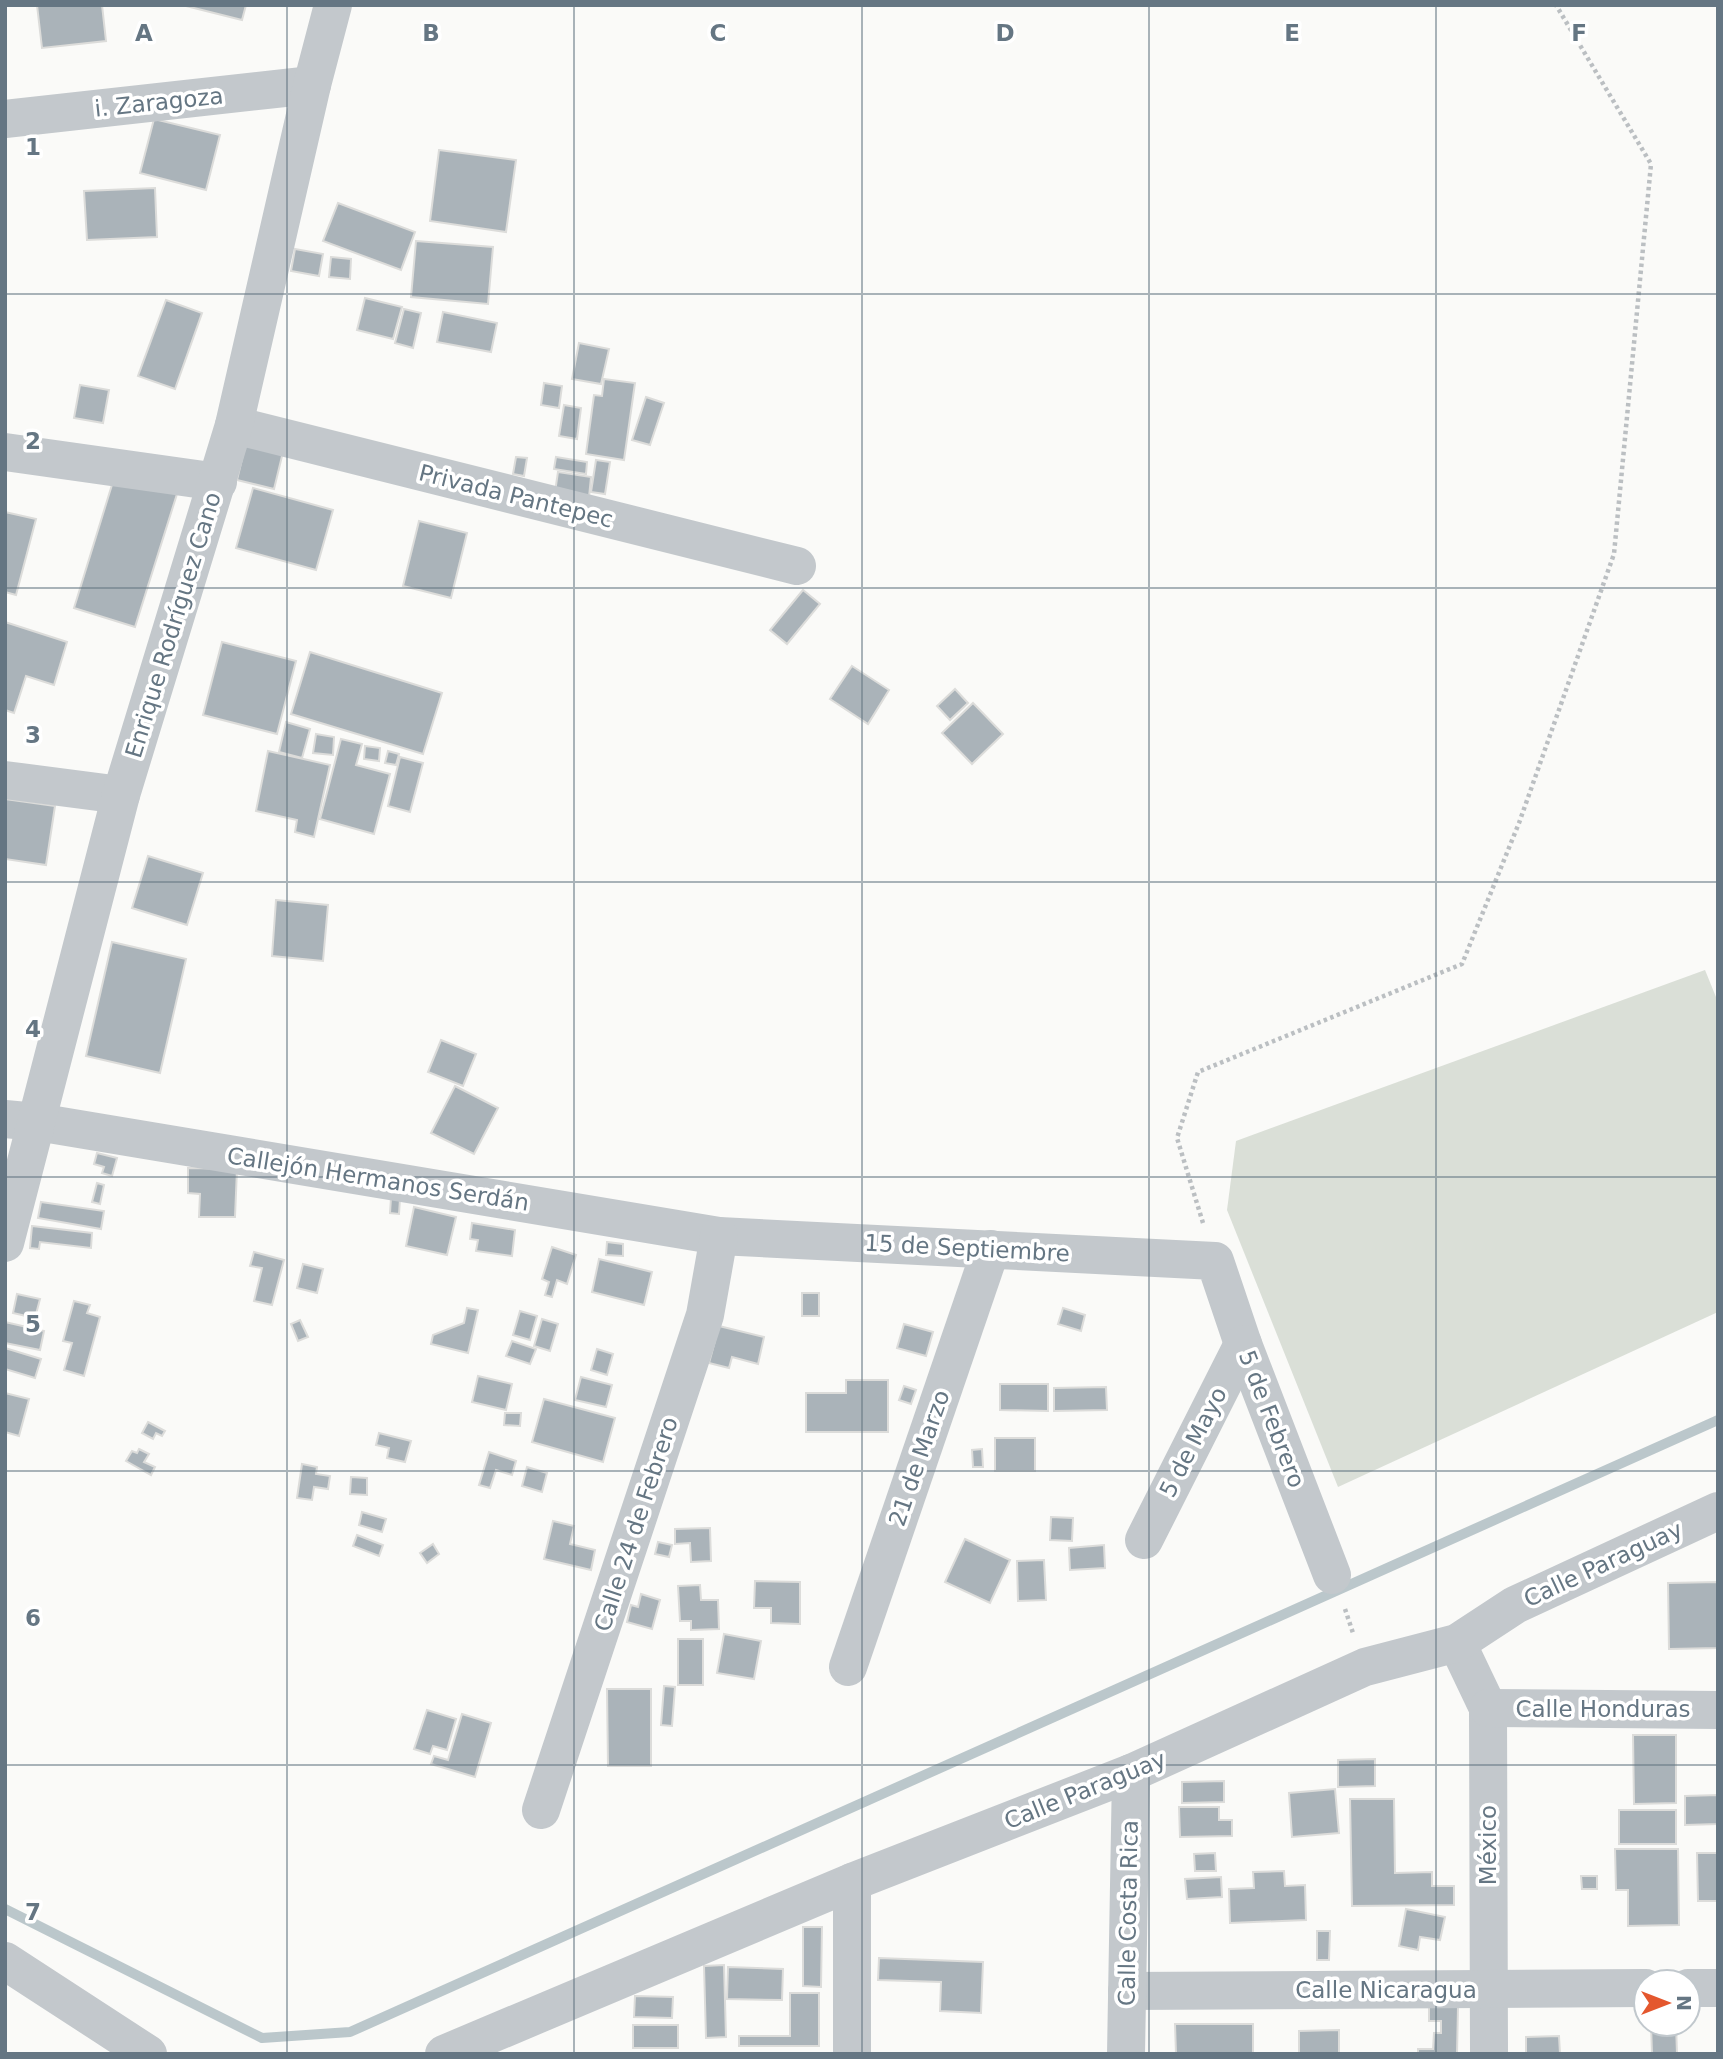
<svg xmlns="http://www.w3.org/2000/svg" width="1723" height="2059" viewBox="0 0 1723 2059" font-family="'DejaVu Sans',sans-serif">
  <rect width="100%" height="100%" fill="#fafaf8"/>
  <path fill="#dadfd7" d="M1705 970 1718 1002V1312L1338 1487 1227 1210 1236 1141Z"/>
  <g fill="none" stroke-linecap="round" stroke-linejoin="round">
    <path stroke="#bbc7cb" stroke-width="10" d="M5 1909 262 2038 350 2032 1718 1420"/>
  </g>
  <g fill="#aab3b9" stroke="#dcdcda" stroke-width="2">
    <path d="M37 5H102L106 41 42 48Z"/>
    <path d="M182 5H246L242 20Z"/>
    <path d="M154 119 220 135 206 190 140 173Z"/>
    <path d="M439 150 516 160 506 232 430 221Z"/>
    <path d="M155 188 157 237 87 240 84 191Z"/>
    <path d="M338 203 415 232 401 270 323 241Z"/>
    <path d="M416 241 493 247 488 304 411 297Z"/>
    <path d="M295 249 323 254 319 276 291 271Z"/>
    <path d="M331 257 351 259 350 279 329 277Z"/>
    <path d="M365 298 402 307 393 339 357 330Z"/>
    <path d="M166 300 202 313 175 389 138 376Z"/>
    <path d="M404 309 421 313 413 348 395 343Z"/>
    <path d="M443 312 497 323 491 352 437 342Z"/>
    <path d="M579 343 609 349 601 384 572 379Z"/>
    <path d="M604 379 635 383 624 460 586 454 594 395 602 396Z"/>
    <path d="M544 383 562 386 559 408 541 405Z"/>
    <path d="M80 385 109 390 103 423 74 418Z"/>
    <path d="M646 397 664 403 650 445 632 440Z"/>
    <path d="M564 405 581 408 577 439 559 436Z"/>
    <path d="M246 442 283 452 274 489 237 480Z"/>
    <path d="M516 457 527 458 524 476 513 474Z"/>
    <path d="M556 457 587 462 586 474 554 469Z"/>
    <path d="M596 460 610 462 605 494 591 492Z"/>
    <path d="M558 472 591 477 589 497 555 492Z"/>
    <path d="M115 475 177 494 135 627 74 608Z"/>
    <path d="M253 488 333 510 316 570 236 548Z"/>
    <path d="M5 512 36 519 16 595 5 592Z"/>
    <path d="M419 521 467 533 451 598 403 586Z"/>
    <path d="M803 590 820 604 787 644 770 630Z"/>
    <path d="M5 622 67 642 54 685 26 676 14 713 5 710Z"/>
    <path d="M222 642 296 661 277 734 203 715Z"/>
    <path d="M310 652 442 693 423 754 291 714Z"/>
    <path d="M852 666 889 690 868 724 830 699Z"/>
    <path d="M955 689 968 703 950 720 937 706Z"/>
    <path d="M973 703 1003 734 972 764 942 733Z"/>
    <path d="M286 722 310 729 302 758 279 752Z"/>
    <path d="M316 734 334 737 333 755 313 753Z"/>
    <path d="M341 739 362 744 356 765 390 774 374 834 320 819Z"/>
    <path d="M365 746 380 748 379 761 364 759Z"/>
    <path d="M268 751 330 765 314 837 295 832 297 820 256 811Z"/>
    <path d="M388 751 399 754 396 765 385 763Z"/>
    <path d="M400 757 423 763 410 812 388 806Z"/>
    <path d="M5 799 55 806 46 865 5 859Z"/>
    <path d="M148 856 203 873 187 925 132 908Z"/>
    <path d="M276 900 328 905 323 961 272 956Z"/>
    <path d="M112 942 186 959 160 1073 86 1056Z"/>
    <path d="M441 1040 476 1054 463 1086 428 1072Z"/>
    <path d="M455 1086 498 1108 474 1154 431 1133Z"/>
    <path d="M97 1153 117 1158 112 1176 102 1173 104 1167 94 1164Z"/>
    <path d="M188 1168 237 1169 235 1217H199L200 1194 188 1193Z"/>
    <path d="M97 1183 104 1185 100 1204 92 1202Z"/>
    <path d="M391 1198 400 1199 399 1214 390 1213Z"/>
    <path d="M41 1202 104 1211 101 1229 38 1218Z"/>
    <path d="M414 1207 456 1217 447 1255 406 1246Z"/>
    <path d="M472 1223 515 1230 512 1256 476 1251 478 1240 470 1239Z"/>
    <path d="M32 1226 92 1233 91 1248 40 1242 39 1249 30 1248Z"/>
    <path d="M607 1242 623 1244V1256L606 1255Z"/>
    <path d="M552 1247 576 1255 567 1284 557 1280 552 1297 545 1295 549 1282 542 1279Z"/>
    <path d="M254 1252 284 1260 272 1305 254 1301 262 1268 250 1266Z"/>
    <path d="M599 1259 652 1272 644 1305 592 1292Z"/>
    <path d="M303 1264 323 1269 317 1293 297 1288Z"/>
    <rect x="802" y="1293" width="17" height="23"/>
    <path d="M17 1294 40 1299 35 1318 13 1313Z"/>
    <path d="M74 1301 90 1305 87 1313 100 1317 84 1376 64 1370 72 1343 63 1341Z"/>
    <path d="M467 1308 478 1310 468 1353 431 1344 433 1335 464 1323Z"/>
    <path d="M1063 1308 1085 1315 1081 1331 1058 1324Z"/>
    <path d="M520 1311 537 1316 530 1340 513 1335Z"/>
    <path d="M542 1319 558 1324 550 1351 534 1346Z"/>
    <path d="M300 1320 308 1337 298 1341 291 1324Z"/>
    <path d="M5 1322 44 1331 40 1350 5 1343Z"/>
    <path d="M904 1324 933 1332 926 1356 897 1348Z"/>
    <path d="M719 1326 764 1337 758 1364 732 1357 729 1368 709 1363Z"/>
    <path d="M512 1341 536 1349 530 1364 506 1356Z"/>
    <path d="M5 1348 41 1359 35 1378 5 1369Z"/>
    <path d="M597 1349 613 1354 607 1375 591 1370Z"/>
    <path d="M478 1376 512 1384 506 1410 472 1402Z"/>
    <path d="M581 1377 612 1385 606 1407 575 1400Z"/>
    <path d="M846 1380H888V1432H806V1393H846Z"/>
    <path d="M1000 1384H1048V1411L1000 1410Z"/>
    <path d="M904 1386 916 1390 911 1404 899 1400Z"/>
    <path d="M1106 1387 1107 1410 1054 1411V1388Z"/>
    <path d="M5 1393 29 1399 19 1436 5 1432Z"/>
    <path d="M544 1399 615 1418 603 1462 532 1442Z"/>
    <path d="M505 1413H521L520 1426 504 1425Z"/>
    <path d="M148 1422 165 1431 162 1436 156 1433 153 1439 142 1433Z"/>
    <path d="M379 1433 411 1441 405 1462 387 1458 389 1448 376 1445Z"/>
    <rect x="995" y="1438" width="40" height="33"/>
    <path d="M139 1449 149 1454 144 1462 155 1467 151 1475 126 1461 132 1451 137 1453Z"/>
    <path d="M982 1449 983 1467H973L972 1450Z"/>
    <path d="M489 1452 516 1461 512 1475 496 1470 490 1488 479 1485Z"/>
    <path d="M302 1464 317 1467 316 1474 330 1476 328 1489 314 1487 312 1500 297 1498Z"/>
    <path d="M527 1467 547 1473 542 1492 522 1486Z"/>
    <path d="M351 1477 367 1478V1495L350 1494Z"/>
    <path d="M362 1512 386 1519 382 1532 359 1525Z"/>
    <path d="M1051 1517 1073 1518 1072 1541 1050 1540Z"/>
    <path d="M553 1521 574 1526 570 1544 595 1550 591 1570 544 1559Z"/>
    <path d="M710 1528 711 1561 691 1562 690 1543 675 1544V1529Z"/>
    <path d="M357 1535 383 1545 379 1556 353 1546Z"/>
    <path d="M965 1539 1010 1560 990 1603 945 1582Z"/>
    <path d="M658 1542 672 1545 669 1557 655 1554Z"/>
    <path d="M433 1544 439 1554 427 1563 420 1553Z"/>
    <path d="M1104 1545 1105 1568 1070 1570 1069 1548Z"/>
    <path d="M1044 1560 1046 1600 1018 1601 1017 1561Z"/>
    <path d="M755 1581 800 1582V1624L771 1623V1608H754Z"/>
    <path d="M1718 1582V1648L1669 1649 1668 1583Z"/>
    <path d="M700 1585 701 1600H718L719 1629 691 1630V1621H680L678 1586Z"/>
    <path d="M641 1594 660 1600 652 1629 627 1622 631 1605 638 1607Z"/>
    <path d="M724 1634 761 1641 754 1679 717 1673Z"/>
    <rect x="678" y="1639" width="25" height="46"/>
    <path d="M664 1686 675 1687 672 1726 661 1725Z"/>
    <path d="M607 1689H651V1766H608Z"/>
    <path d="M427 1710 456 1719 447 1750 433 1746 430 1754 414 1749Z"/>
    <path d="M462 1714 491 1723 475 1777 431 1764 434 1756 448 1760Z"/>
    <path d="M1633 1735H1676V1803L1634 1804Z"/>
    <path d="M1375 1759V1786L1338 1787V1760Z"/>
    <path d="M1224 1781V1802L1182 1803V1782Z"/>
    <path d="M1335 1789 1339 1833 1292 1837 1289 1793Z"/>
    <path d="M1718 1795V1824L1685 1825V1796Z"/>
    <path d="M1350 1799H1394L1395 1873 1432 1872V1886H1454V1905L1352 1906Z"/>
    <path d="M1179 1807H1219V1820H1232V1836L1180 1837Z"/>
    <rect x="1619" y="1810" width="57" height="34"/>
    <path d="M1615 1849H1678L1679 1925 1628 1926V1890H1616Z"/>
    <path d="M1215 1853 1216 1871H1195L1194 1854Z"/>
    <path d="M1697 1853H1718V1901H1698Z"/>
    <path d="M1284 1871 1285 1886 1305 1885 1306 1920 1230 1923 1229 1889 1254 1888 1253 1872Z"/>
    <path d="M1581 1876H1597V1889H1582Z"/>
    <path d="M1221 1877 1222 1897 1187 1899 1185 1879Z"/>
    <path d="M1406 1909 1445 1917 1440 1940 1420 1937 1418 1950 1399 1946Z"/>
    <path d="M803 1927H822L821 1987 803 1986Z"/>
    <path d="M1317 1931H1330L1329 1960H1317Z"/>
    <path d="M879 1958 983 1962 981 2013 940 2011 941 1982 878 1980Z"/>
    <path d="M724 1965 726 2037 706 2038 704 1966Z"/>
    <path d="M728 1967 783 1969 782 2000 727 1999Z"/>
    <path d="M790 1993H819V2046H739V2036H790Z"/>
    <path d="M635 1996 673 1997 672 2018 634 2017Z"/>
    <path d="M1429 2005 1458 2007 1457 2054H1418V2049H1433L1434 2033H1441V2021H1429Z"/>
    <path d="M1175 2024H1253V2054H1176Z"/>
    <path d="M1651 2024H1676L1677 2054H1652Z"/>
    <rect x="633" y="2025" width="45" height="23"/>
    <path d="M1339 2030V2054H1299V2031Z"/>
    <path d="M1559 2036 1560 2054H1526V2037Z"/>
  </g>
  <g fill="none" stroke-linecap="round" stroke-linejoin="round">
    <g stroke="#bbbfc2" stroke-width="4.5" stroke-dasharray="3.5 3.5" stroke-linecap="butt">
      <path d="M1203 1223 1177 1138 1198 1072 1462 964 1519 823 1614 554 1651 164 1556 5"/>
      <path d="M1345 1609 1353 1633"/>
    </g>
    <g stroke="#c3c8cc" stroke-width="38">
      <path d="M5 119 312 85"/>
      <path d="M234 425 797 566"/>
      <path d="M5 452 218 482"/>
      <path d="M5 780 121 795"/>
      <path d="M5 1119 37 1122 719 1236 1215 1261 1243 1344 1332 1575"/>
      <path d="M5 1243 121 795 234 425 312 85 333 5"/>
      <path d="M1144 1540 1243 1344"/>
      <path d="M1457 1643 1488 1708 1489 2054"/>
      <path d="M848 1667 991 1249"/>
      <path d="M1488 1708 1718 1710"/>
      <path d="M541 1810 705 1315 719 1236"/>
      <path d="M5 1961 148 2054"/>
      <path d="M1688 1988H1718"/>
      <path d="M1127 1991 1646 1988"/>
      <path d="M444 2054 852 1882 1131 1773 1365 1667 1457 1643 1515 1605 1718 1511"/>
      <path d="M852 2054V1882"/>
      <path d="M1126 2054 1131 1773"/>
    </g>
  </g>
  <path fill="none" stroke="#657683" stroke-width="2" stroke-opacity="0.55" d="M287 5V2054M574 5V2054M862 5V2054M1149 5V2054M1436 5V2054M5 294H1718M5 588H1718M5 882H1718M5 1177H1718M5 1471H1718M5 1765H1718"/>
  <g text-anchor="middle" stroke-width="7" stroke-linejoin="round" paint-order="stroke">
    <g font-size="23" fill="#657683" stroke="#fff">
      <text transform="translate(159 102) rotate(-6)" y="8">i. Zaragoza</text>
      <text transform="translate(516 496) rotate(14)" y="8">Privada Pantepec</text>
      <text transform="translate(173 625) rotate(-73)" y="8">Enrique Rodríguez Cano</text>
      <text transform="translate(378 1179) rotate(9)" y="8">Callejón Hermanos Serdán</text>
      <text transform="translate(967 1248) rotate(3)" y="8">15 de Septiembre</text>
      <text transform="translate(1272 1419) rotate(69)" y="8">5 de Febrero</text>
      <text transform="translate(1193 1442) rotate(-63)" y="8">5 de Mayo</text>
      <text transform="translate(919 1458) rotate(-71)" y="8">21 de Marzo</text>
      <text transform="translate(636 1524) rotate(-72)" y="8">Calle 24 de Febrero</text>
      <text transform="translate(1603 1564) rotate(-25)" y="8">Calle Paraguay</text>
      <text x="1603" y="1717">Calle Honduras</text>
      <text transform="translate(1085 1790) rotate(-22)" y="8">Calle Paraguay</text>
      <text transform="translate(1488 1845) rotate(-90)" y="8">México</text>
      <text transform="translate(1128 1913) rotate(-89)" y="8">Calle Costa Rica</text>
      <text x="1386" y="1998">Calle Nicaragua</text>
    </g>
  </g>
  <g font-size="23" text-anchor="middle" font-weight="bold" fill="#657683" stroke="#fff" stroke-width="7" stroke-linejoin="round" paint-order="stroke">
    <text x="144" y="41">A</text>
    <text x="431" y="41">B</text>
    <text x="718" y="41">C</text>
    <text x="1005" y="41">D</text>
    <text x="1292" y="41">E</text>
    <text x="1579" y="41">F</text>
    <text x="33" y="155">1</text>
    <text x="33" y="449">2</text>
    <text x="33" y="743">3</text>
    <text x="33" y="1037">4</text>
    <text x="33" y="1332">5</text>
    <text x="33" y="1626">6</text>
    <text x="33" y="1920">7</text>
  </g>
  <rect width="1723" height="2059" fill="none" stroke="#657683" stroke-width="14"/>
  <g transform="translate(1667 2003) rotate(90)"><circle r="33" fill="#ffffff" stroke="#c1c8cd" stroke-width="2"/>
  <path d="M0-5L12 26L0 18L-12 26Z" fill="#e4572e"/>
  <text y="-10" font-size="19" font-weight="bold" text-anchor="middle" fill="#657683">N</text>
  </g>
</svg>
